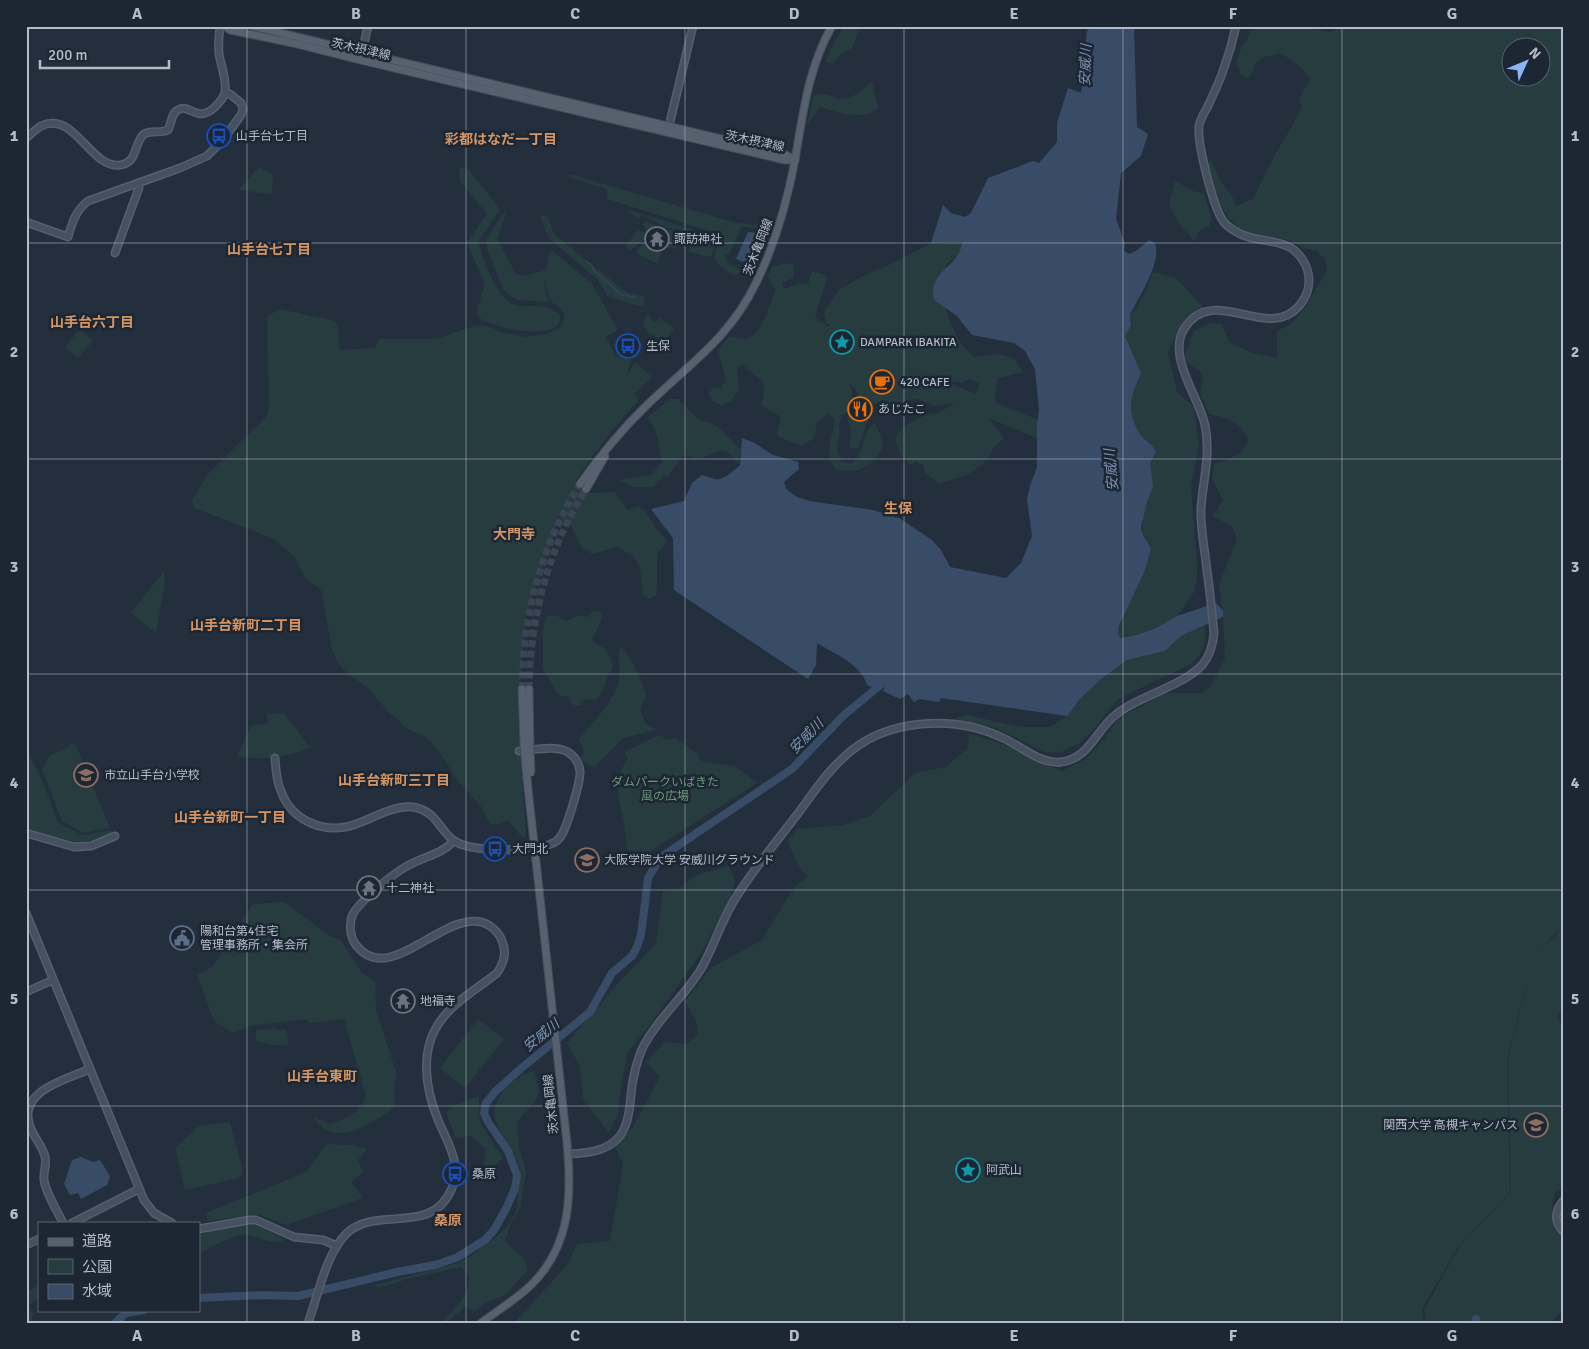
<svg xmlns="http://www.w3.org/2000/svg" width="1589" height="1349" viewBox="0 0 1589 1349" font-family="Signika,'Noto Sans JP',sans-serif">
  <rect width="100%" height="100%" fill="#242f3e"/>
  <g fill="#263c3f" fill-rule="evenodd">
    <path d="M844 26H861L852 48 839 55 833 64 826 62 830 50Z"/>
    <path d="M1253 26H1300L1331 32 1341 26H1563V1012L1558 1014 1563 1032V1188L1555 1192C1552 1210 1547 1223 1563 1236V1309L1551 1323H1479L1475 1317 1473 1323H1426L1424 1310 1459 1247 1511 1192 1508 1059 1535 954 1556 935 1561 928 1535 954 1507 1059 1510 1192 1458 1247 1422 1309 1424 1323H514L568 1264 577 1244 610 1241 623 1164 615 1147 633 1127 660 1077 646 1062 665 1042 687 1044 698 1034 696 1021 685 1001 711 968 762 940 785 902 796 886 808 877 800 868 787 841 797 829 843 825 870 816 915 773 946 767 968 748 969 734 992 740 1020 751 1039 762 1062 771 1086 759 1104 739 1119 718 1165 693H1202L1211 686 1225 658 1223 620 1219 584 1237 539 1233 527 1213 516 1223 500 1212 479 1214 464C1229 459 1246 455 1248 437 1233 419 1231 419 1209 414L1200 394 1203 377 1200 371 1183 360 1194 331 1211 323 1222 324 1229 342 1250 352 1277 358V331L1291 324 1304 309 1327 271 1324 258 1316 250C1304 250 1294 242 1283 239 1272 236 1260 237 1249 233 1225 226 1210 185 1207 163L1211 161 1223 185 1232 196 1236 206 1253 199C1259 187 1264 175 1270 164 1281 144 1293 126 1302 106L1299 99 1310 80 1302 68 1281 53C1268 56 1253 57 1253 72L1247 78 1240 75 1239 68 1236 63 1242 46 1246 42ZM1512 48H1542V78H1512Z"/>
    <path d="M872 81 878 108C861 122 839 112 820 107L807 125 813 96C830 91 827 97 840 99 853 100 863 89 872 81Z"/>
    <path d="M259 167 273 175 272 194 238 190Z"/>
    <path d="M459 168 468 169 500 209 479 241C481 258 496 295 512 304 527 309 549 301 560 316 562 344 491 328 478 317L477 309 485 285 467 242 487 214 460 181Z"/>
    <path d="M569 174 733 222 754 225 769 222 766 230 742 226 729 255 726 254 724 257 731 265 744 271 735 275C727 272 713 264 715 253 716 247 720 241 722 235L607 199V189L569 177Z"/>
    <path d="M1175 181 1193 191 1204 194 1211 216 1210 226 1199 231 1194 241 1177 221 1169 204Z"/>
    <path d="M507 209 497 239 516 274 523 276 546 270 549 254 553 251 592 284 618 330 605 337 617 357 630 359 631 361 626 378 635 362 652 377 634 394 639 400C615 426 593 453 575 483L590 493 615 492 627 510 638 506 645 511 656 528 667 541 657 555V585L656 595 650 599 643 595C640 570 644 559 617 547L592 554 581 546 569 523 559 519 560 508 554 536 525 619 518 718 526 835 524 838 521 836 508 820 497 825 490 824 480 805 454 777 450 768 434 745 427 738 405 728 396 717 390 714 369 689 348 674 337 662 332 649 321 590 306 579 294 556 275 540 249 529 194 508 192 500 208 474 266 417 269 408 267 326 268 316 280 309 334 321 338 325 339 350 375 348 379 339H436L477 325 490 327 500 332 527 337 548 333 554 341 549 333 562 326 565 317C563 308 556 307 551 301 546 294 547 285 544 277L546 295 550 302 517 300 503 290 487 248V241L488 235Z"/>
    <path d="M626 209 709 235C717 241 714 248 711 257L689 252 690 246 684 244 689 234 687 235 677 229 667 228 642 215 638 219Z"/>
    <path d="M543 215C552 218 550 229 556 236L626 292 644 297 645 301 643 307 608 297 598 280 551 240 546 232 541 217Z"/>
    <path d="M645 220 658 227 660 232 663 229 676 231 684 235 681 245 678 246 677 249 663 247 658 264 636 253 638 251 637 250 645 242 644 240 630 250 625 246 638 230 644 233 646 230 643 225Z"/>
    <path d="M962 242V252L946 265 941 288 949 320 961 344 974 357 999 354 1014 358 1023 372 997 379 995 402 1150 467V463L1156 452C1153 444 1145 441 1140 434 1125 409 1131 396 1141 373L1125 336 1132 322 1130 316 1144 295 1153 272 1176 278 1204 308 1187 316 1168 352 1177 392 1194 407 1199 447 1191 484 1193 485 1191 490 1197 562V578L1194 592 1177 616 1154 629 1133 636 1120 638 1118 633 1149 545C1136 527 1145 506 1153 487L989 418 1004 438 994 447 987 460 969 474 939 484 925 473 923 465 916 462 910 465 899 452 895 438C906 422 915 419 933 413L936 414 954 404 952 403 934 406 918 399 905 400 911 415 890 412 874 403 858 449 849 447C850 442 851 436 851 431 851 427 848 422 848 419 850 405 869 394 848 383L852 389 851 407 842 417 839 425 840 432 837 449 841 461 852 463C866 451 860 437 874 423L880 433 883 448C869 468 862 473 837 470L829 460 830 443 835 420 829 414 817 422 814 438 803 445 790 442 777 435 781 418C776 412 768 410 761 405L764 395V383L743 365 737 367 739 389 731 401 722 406 713 401 708 394 713 388H721L726 380 718 350 730 336C734 337 741 340 745 339 763 336 769 304 776 290L767 276 772 267 787 263 793 265 794 277 782 283 784 289 800 283 808 284 812 271 828 276 815 317 828 327 831 324 826 323 824 312 839 290 861 277 889 265 931 243ZM940 379 961 383 970 379 980 383 976 394Z"/>
    <path d="M647 313 650 316 649 317 655 323 660 318 675 329 665 340C659 340 645 332 644 326 643 322 646 316 647 313Z"/>
    <path d="M80 329 93 341 78 358 65 347Z"/>
    <path d="M670 399H678L698 419 717 426 741 450 738 464C723 442 719 452 700 459L684 455 668 476H664L653 487H632L619 480 651 475 662 462C659 447 658 429 647 418Z"/>
    <path d="M164 571 165 581 156 633 131 613Z"/>
    <path d="M594 611H599L602 614 601 621 592 639 594 643C607 647 611 656 613 668 610 672 607 676 606 680 603 689 603 694 595 700L586 699 580 706C573 706 571 704 569 697L558 695 543 668V640L542 631 545 625V620L549 616H557L564 620H570L577 615 587 617Z"/>
    <path d="M1205 626C1206 644 1204 652 1191 664L1118 699 1091 732 1080 743 1059 753 1045 752 996 728 955 719 967 715 1022 727H1050L1067 716 1080 699 1100 680 1127 660 1165 651 1181 636Z"/>
    <path d="M620 648H622C635 662 640 678 646 695L640 709 645 723 656 730 623 738 594 768 580 759C587 752 582 747 579 739 593 721 615 702 619 680 621 669 617 659 620 648Z"/>
    <path d="M284 713 310 747C291 757 258 761 237 756L252 725 268 724 267 714Z"/>
    <path d="M659 735 668 740 675 738 698 754 702 762 735 766 757 783 652 850 647 856 627 849 624 821 618 798 619 774 628 758 625 752Z"/>
    <path d="M75 743 110 828 84 833 62 821 42 769 50 755 69 747V744Z"/>
    <path d="M26 746 44 785 58 823 83 835 111 830 112 833 83 843H75L26 828Z"/>
    <path d="M729 866 735 881 730 900 701 953 650 1025 628 1052 622 1081 618 1114 608 1133 604 1126 583 1100 580 1066 567 1043 622 979 656 944 663 890 678 889 697 875Z"/>
    <path d="M284 902 330 936 341 940 361 972 375 982 376 1010 397 1075 394 1086 395 1105C383 1118 357 1133 339 1133 327 1133 319 1126 313 1117L330 1124C348 1118 360 1113 366 1096L344 1019 309 1023 306 1019 251 1026 232 1033 214 1021 197 975 213 966 253 904Z"/>
    <path d="M478 1019 504 1039 465 1088 440 1068Z"/>
    <path d="M276 1028 278 1030 286 1029 289 1042 286 1045H272L255 1040 257 1030Z"/>
    <path d="M534 1071C545 1099 534 1101 517 1122L519 1146 526 1171 520 1209 511 1223 505 1241 524 1259 528 1270 504 1296 484 1303 475 1312 466 1306 446 1323H441C455 1308 470 1297 469 1275L461 1267 408 1279 378 1288 375 1285 461 1262C478 1251 506 1233 515 1214 518 1208 517 1198 518 1191 520 1182 522 1174 519 1165 514 1149 501 1136 496 1121 488 1099 514 1076 534 1071Z"/>
    <path d="M479 1096V1112L481 1124 503 1158 488 1172 482 1174 486 1149 471 1136 456 1138 446 1112 453 1106Z"/>
    <path d="M230 1122 243 1172 239 1178 185 1190 175 1148 199 1126Z"/>
    <path d="M327 1144 353 1145 367 1149 358 1160 363 1172 351 1182 363 1198 286 1225 258 1214 208 1221 206 1216 208 1212 306 1172Z"/>
    <path d="M255 1224 283 1239V1241C270 1245 259 1236 246 1235 229 1235 213 1247 199 1254V1235L237 1225Z"/>
    <path d="M39 1285V1297L28 1306C33 1312 35 1313 31 1321L26 1323V1292Z"/>
  </g>
  <g fill="#394c67">
    <path d="M1090 26H1134L1137 127 1148 134 1141 156 1121 173 1116 219 1125 243 1124 251 1129 254 1136 251 1149 240 1155 243C1162 263 1139 296 1130 315L1131 325 1125 336 1141 373C1131 396 1125 409 1140 434 1145 441 1153 444 1156 452L1150 463 1153 487 1147 502 1141 527 1144 537 1151 548 1145 570 1119 626 1118 633 1120 638 1133 636 1154 629 1177 616 1216 603 1223 611V617L1181 636 1165 651 1127 660 1100 680 1080 699 1067 716 941 698 939 702 920 699 914 702 908 694 900 699 883 691 885 686 878 683 875 688 867 685C861 664 835 654 817 643L816 665 808 679 674 590 673 538 651 509 684 501 692 483 702 475C707 476 709 478 714 479 723 482 734 470 740 465L742 438 755 443 773 455 798 462 799 469 784 482 786 489 797 497 809 501 873 510 899 518 932 540 941 550 950 567 1006 578 1021 563 1032 536 1027 499 1030 486 1037 467V424L1039 410 1035 369 1025 351 1014 343 972 335 957 316 934 300C927 270 960 268 962 242L931 243 943 205 951 213 965 217 971 213 988 178 1033 161 1039 163 1057 142V123L1068 88 1081 93 1087 59 1084 53 1087 32Z"/>
    <path d="M748 232 762 233 749 264 736 259Z"/>
    <path d="M81 1157 93 1162 100 1160 110 1176 107 1185 81 1199 78 1193 70 1195 64 1184 72 1160Z"/>
  </g>
  <g fill="none" stroke-linecap="round" stroke-linejoin="round">
    <path stroke="#394c67" stroke-width="1" d="M587 261 593 267V270L623 296 626 294 631 297H636"/>
    <g stroke="#394c67" stroke-width="8">
      <path d="M199 1298 262 1295 298 1296 397 1272 435 1265 458 1257 485 1240 494 1230 506 1209 515 1188 517 1175 508 1151 488 1122 484 1113 486 1103 495 1092 518 1071 590 1012 612 973 632 956 637 947 641 935 648 878 661 857 792 769 844 715 889 678"/>
      <path d="M115 1323 126 1313 144 1310"/>
      <path d="M1475 1323 1476 1319"/>
    </g>
    <g stroke="#3a4453" stroke-width="7" stroke-dasharray="7 3.5" stroke-linecap="butt">
      <path d="M522 689C523 671 523 653 526 635 533 582 551 530 580 484"/>
      <path d="M529 689C530 618 548 549 586 489"/>
    </g>
    <g stroke="#565f6c" stroke-width="9">
      <g id="secondary">
        <path d="M361 57 368 26"/>
        <path d="M668 130 693 26"/>
        <path d="M26 138C31 134 36 129 41 126 75 110 90 169 120 165 137 163 134 146 142 136 148 129 160 134 168 130 172 123 171 113 178 110 191 102 197 126 217 105 220 101 224 98 225 92 227 80 221 66 219 54 218 44 219 35 220 26"/>
        <path d="M26 222 68 237C72 223 76 210 88 201L180 168 207 156 222 141 241 115 243 109 241 103 230 94 225 93"/>
        <path d="M115 253 139 188 138 183"/>
        <path d="M275 758C276 769 276 781 281 791 292 822 326 835 356 824 373 818 394 805 413 807 436 811 438 828 453 840 469 853 534 852 553 843 556 842 559 839 561 836 567 827 581 781 580 771 579 763 574 756 568 752 555 745 534 750 519 751"/>
        <path d="M26 833 74 847 91 846 115 836"/>
        <path d="M26 913 144 1200 154 1213 172 1223"/>
        <path d="M26 992 53 980"/>
        <path d="M568 1154C587 1153 607 1152 620 1136 630 1122 630 1102 632 1086 634 1073 637 1061 642 1049 657 1019 684 997 701 969 713 948 720 925 732 904 750 873 774 845 796 816 811 796 825 774 844 757 885 718 955 714 1005 739 1022 747 1040 764 1061 762 1088 759 1095 733 1113 717 1136 696 1183 687 1203 664 1210 655 1213 645 1214 633 1212 613 1210 591 1207 571 1205 550 1200 528 1201 508 1203 480 1211 454 1205 425 1199 397 1167 357 1184 329 1213 282 1267 343 1299 306 1305 299 1309 290 1309 281 1309 273 1307 266 1302 259 1287 235 1255 245 1235 231 1231 229 1226 225 1223 221 1213 206 1197 144 1199 126 1200 120 1204 113 1207 108 1213 95 1220 81 1224 68 1229 54 1233 40 1236 26"/>
        <path d="M1563 1201C1554 1212 1554 1221 1563 1231"/>
        <path d="M63 1223C57 1210 46 1194 44 1180 43 1173 47 1165 45 1157 43 1146 33 1137 30 1126 17 1091 67 1079 90 1069"/>
        <path d="M72 1223 139 1189"/>
        <path d="M199 1229 249 1220H256L294 1237 323 1240 337 1246"/>
        <path d="M26 1245 39 1239"/>
        <path d="M308 1323C318 1296 326 1253 347 1233 378 1205 432 1237 452 1188 462 1164 447 1141 438 1120 425 1088 419 1048 442 1019 455 1001 480 987 497 973 504 963 507 952 502 941 500 935 496 930 490 926 450 900 391 991 356 945 350 937 349 925 352 916 358 902 396 871 411 864 428 855 440 855 454 841"/>
      </g>
    </g>
    <g stroke="#414a57" stroke-width="9">
      <g id="primary">
        <path d="M225 26 230 30 297 44 360 60 785 160H795"/>
        <path d="M252 26 784 154 795 160"/>
        <path d="M580 484C600 456 621 430 646 406 689 364 729 339 756 283 775 245 787 202 795 160 803 114 808 68 832 26"/>
        <path d="M586 489 605 456"/>
        <path d="M522 689 524 746"/>
        <path d="M529 689 530 746"/>
        <path d="M481 1323C497 1311 515 1300 530 1286 571 1247 572 1195 567 1143L527 779"/>
      </g>
    </g>
    <use href="#secondary" stroke="#465061" stroke-width="6"/>
    <use href="#primary" stroke="#56606e" stroke-width="7"/>
    <g stroke="#414a57" stroke-width="9" stroke-linecap="butt">
      <g id="primary-bridge">
        <path d="M524 746 527 779"/>
        <path d="M530 746 531 773"/>
      </g>
    </g>
    <use href="#primary-bridge" stroke="#56606e" stroke-width="7"/>
  </g>
  <path fill="none" stroke="#b4bcc9" stroke-width="1" stroke-opacity="0.55" d="M247 26V1323M466 26V1323M685 26V1323M904 26V1323M1123 26V1323M1342 26V1323M26 243H1563M26 459H1563M26 674H1563M26 890H1563M26 1106H1563"/>
  <defs>
    <g id="bus-ring" transform="scale(1.25)"><circle r="9.5" fill="#1d2633" stroke="#1a4fb4" stroke-width="1.5"/><path d="M-5-6H5V4H4V6H2V4H-2V6H-4V4H-5ZM-3.5-4V0h7V-4ZM-3.5 1.2v1.5H-2V1.2ZM2 1.2v1.5H3.5V1.2Z" fill="#1a4fb4"/></g>
    <g id="temple-ring" transform="scale(1.25)"><circle r="9.5" fill="#1d2633" stroke="#6b7280" stroke-width="1.5"/><path d="M0-6L5-2H3V0L6.5 2.5H4V6H1.5V3h-3V6H-4V2.5H-6.5L-3 0V-2H-5Z" fill="#6b7280"/></g>
    <g id="sight-ring" transform="scale(1.25)"><circle r="9.5" fill="#1d2633" stroke="#0f9aa8" stroke-width="1.5"/><path d="M0-6L1.8-2.2L6-1.7L2.9 1.2L3.7 5.4L0 3.3L-3.7 5.4L-2.9 1.2L-6-1.7L-1.8-2.2Z" fill="#0f9aa8"/></g>
    <g id="cafe-ring" transform="scale(1.25)"><circle r="9.5" fill="#1d2633" stroke="#e8710a" stroke-width="1.5"/><path d="M-5.5-4.5H6V0H3Q3 3.5 0 3.5H-2.5Q-5.5 3.5-5.5 0ZM3-3.2v2h1.7v-2ZM-6 4.5H4V6H-6Z" fill="#e8710a"/></g>
    <g id="restaurant-ring" transform="scale(1.25)"><circle r="9.5" fill="#1d2633" stroke="#e8710a" stroke-width="1.5"/><path d="M-5-6h1v4h1v-4h1v4h1v-4h1v5L-1.5 .5V6h-2V.5L-5-1ZM5-6V6H3V1.5H1.5Q1.5-4 5-6Z" fill="#e8710a"/></g>
    <g id="school-ring" transform="scale(1.25)"><circle r="9.5" fill="#1d2633" stroke="#8d6e63" stroke-width="1.5"/><path d="M0-5L7-2L0 1L-7-2ZM-4 1L0 2.5L4 1V4Q0 6-4 4Z" fill="#8d6e63"/></g>
    <g id="civic-ring" transform="scale(1.25)"><circle r="9.5" fill="#1d2633" stroke="#5c6f8a" stroke-width="1.5"/><path d="M-.6-6.5H3V-4.5H.6V-3L4-1V1h2V6H-6V1h2V-1L-.6-3ZM-1.2 2.5V6h2.4V2.5Z" fill="#5c6f8a"/></g>
    <g id="university-ring" transform="scale(1.25)"><circle r="9.5" fill="#1d2633" stroke="#8d6e63" stroke-width="1.5"/><path d="M0-5L7-2L0 1L-7-2ZM-4 1L0 2.5L4 1V4Q0 6-4 4Z" fill="#8d6e63"/></g>
  </defs>
  <g fill-rule="evenodd">
    <use href="#bus-ring" x="219" y="136"/>
    <use href="#temple-ring" x="657" y="239"/>
    <use href="#sight-ring" x="842" y="342"/>
    <use href="#bus-ring" x="628" y="346"/>
    <use href="#cafe-ring" x="882" y="382"/>
    <use href="#restaurant-ring" x="860" y="409"/>
    <use href="#school-ring" x="86" y="775"/>
    <use href="#bus-ring" x="495" y="849"/>
    <use href="#school-ring" x="587" y="860"/>
    <use href="#temple-ring" x="369" y="888"/>
    <use href="#civic-ring" x="182" y="938"/>
    <use href="#temple-ring" x="403" y="1001"/>
    <use href="#university-ring" x="1536" y="1125"/>
    <use href="#sight-ring" x="968" y="1170"/>
    <use href="#bus-ring" x="455" y="1174"/>
  </g>
  <g text-anchor="middle" stroke-width="5" stroke-linejoin="round" paint-order="stroke">
    <g font-size="12" fill="#b4bcc9" stroke="#1d2633">
      <text transform="translate(361 49) rotate(13)" y="4">茨木摂津線</text>
      <text transform="translate(755 141) rotate(12)" y="4">茨木摂津線</text>
      <text transform="translate(758 247) rotate(-69)" y="4">茨木亀岡線</text>
      <text transform="translate(551 1104) rotate(-96)" y="4">茨木亀岡線</text>
    </g>
    <g font-size="12" fill="#b4bcc9" stroke="#1d2633" text-anchor="start">
      <text x="236" y="140">山手台七丁目</text>
      <text x="674" y="243">諏訪神社</text>
      <text x="860" y="346">DAMPARK IBAKITA</text>
      <text x="646" y="350">生保</text>
      <text x="900" y="386">420 CAFE</text>
      <text x="878" y="413">あじたこ</text>
      <text x="104" y="779">市立山手台小学校</text>
      <text x="512" y="853">大門北</text>
      <text x="604" y="864">大阪学院大学 安威川グラウンド</text>
      <text x="386" y="892">十二神社</text>
      <text x="200" y="935">陽和台第4住宅<tspan x="200" dy="14">管理事務所・集会所</tspan></text>
      <text x="420" y="1005">地福寺</text>
      <text x="1518" y="1129" text-anchor="end">関西大学 高槻キャンパス</text>
      <text x="986" y="1174">阿武山</text>
      <text x="472" y="1178">桑原</text>
    </g>
    <g font-size="12" fill="#6b9a76" stroke="#1d2633">
      <text x="665" y="786">ダムパークいばきた<tspan x="665" dy="14">風の広場</tspan></text>
    </g>
    <g font-size="14" font-style="italic" fill="#7c92b1" stroke="#1d2633">
      <text transform="translate(1085 65) rotate(-88)" y="5">安威川</text>
      <text transform="translate(1111 470) rotate(-95)" y="5">安威川</text>
      <text transform="translate(806 736) rotate(-46)" y="5">安威川</text>
      <text transform="translate(541 1035) rotate(-39)" y="5">安威川</text>
    </g>
    <g font-size="14" font-weight="bold" fill="#d59563" stroke="#1d2633">
      <text x="501" y="144">彩都はなだ一丁目</text>
      <text x="269" y="254">山手台七丁目</text>
      <text x="92" y="327">山手台六丁目</text>
      <text x="898" y="513">生保</text>
      <text x="514" y="539">大門寺</text>
      <text x="246" y="630">山手台新町二丁目</text>
      <text x="394" y="785">山手台新町三丁目</text>
      <text x="230" y="822">山手台新町一丁目</text>
      <text x="322" y="1081">山手台東町</text>
      <text x="448" y="1225">桑原</text>
    </g>
  </g>
  <rect width="1589" height="1349" fill="none" stroke="#1d2633" stroke-width="55"/>
  <rect x="38" y="1222" width="162" height="90" fill="#1d2633" stroke="#59626f"/>
  <rect x="48" y="1238" width="25" height="8" fill="#56606e" stroke="#59626f"/>
  <text x="82" y="1246" font-size="15" fill="#b4bcc9">道路</text>
  <rect x="48" y="1259" width="25" height="15" fill="#263c3f" stroke="#59626f"/>
  <text x="82" y="1272" font-size="15" fill="#b4bcc9">公園</text>
  <rect x="48" y="1284" width="25" height="15" fill="#394c67" stroke="#59626f"/>
  <text x="82" y="1296" font-size="15" fill="#b4bcc9">水域</text>
  <g transform="translate(1526 62) rotate(46)"><circle r="24" fill="#1d2633" stroke="#59626f"/>
  <path d="M0-4L9 19L0 12L-9 19Z" fill="#8ab4f8"/>
  <text y="-8" font-size="14" font-weight="bold" text-anchor="middle" fill="#b4bcc9">N</text>
  </g>
  <path d="M40 60v8h129v-8" fill="none" stroke="#b4bcc9" stroke-width="2.5"/>
  <text x="48" y="60" font-size="15" fill="#b4bcc9" stroke="#1d2633" stroke-width="4" paint-order="stroke">200 m</text>
  <rect x="28" y="28" width="1534" height="1294" fill="none" stroke="#b4bcc9" stroke-width="2"/>
  <g font-size="16" text-anchor="middle" font-weight="bold" fill="#b4bcc9">
    <text x="137" y="19">A</text>
    <text x="356" y="19">B</text>
    <text x="575" y="19">C</text>
    <text x="794" y="19">D</text>
    <text x="1014" y="19">E</text>
    <text x="1233" y="19">F</text>
    <text x="1452" y="19">G</text>
    <text x="14" y="141">1</text>
    <text x="1575" y="141">1</text>
    <text x="14" y="357">2</text>
    <text x="1575" y="357">2</text>
    <text x="14" y="572">3</text>
    <text x="1575" y="572">3</text>
    <text x="14" y="788">4</text>
    <text x="1575" y="788">4</text>
    <text x="14" y="1004">5</text>
    <text x="1575" y="1004">5</text>
    <text x="14" y="1219">6</text>
    <text x="1575" y="1219">6</text>
    <text x="137" y="1341">A</text>
    <text x="356" y="1341">B</text>
    <text x="575" y="1341">C</text>
    <text x="794" y="1341">D</text>
    <text x="1014" y="1341">E</text>
    <text x="1233" y="1341">F</text>
    <text x="1452" y="1341">G</text>
  </g>
</svg>
